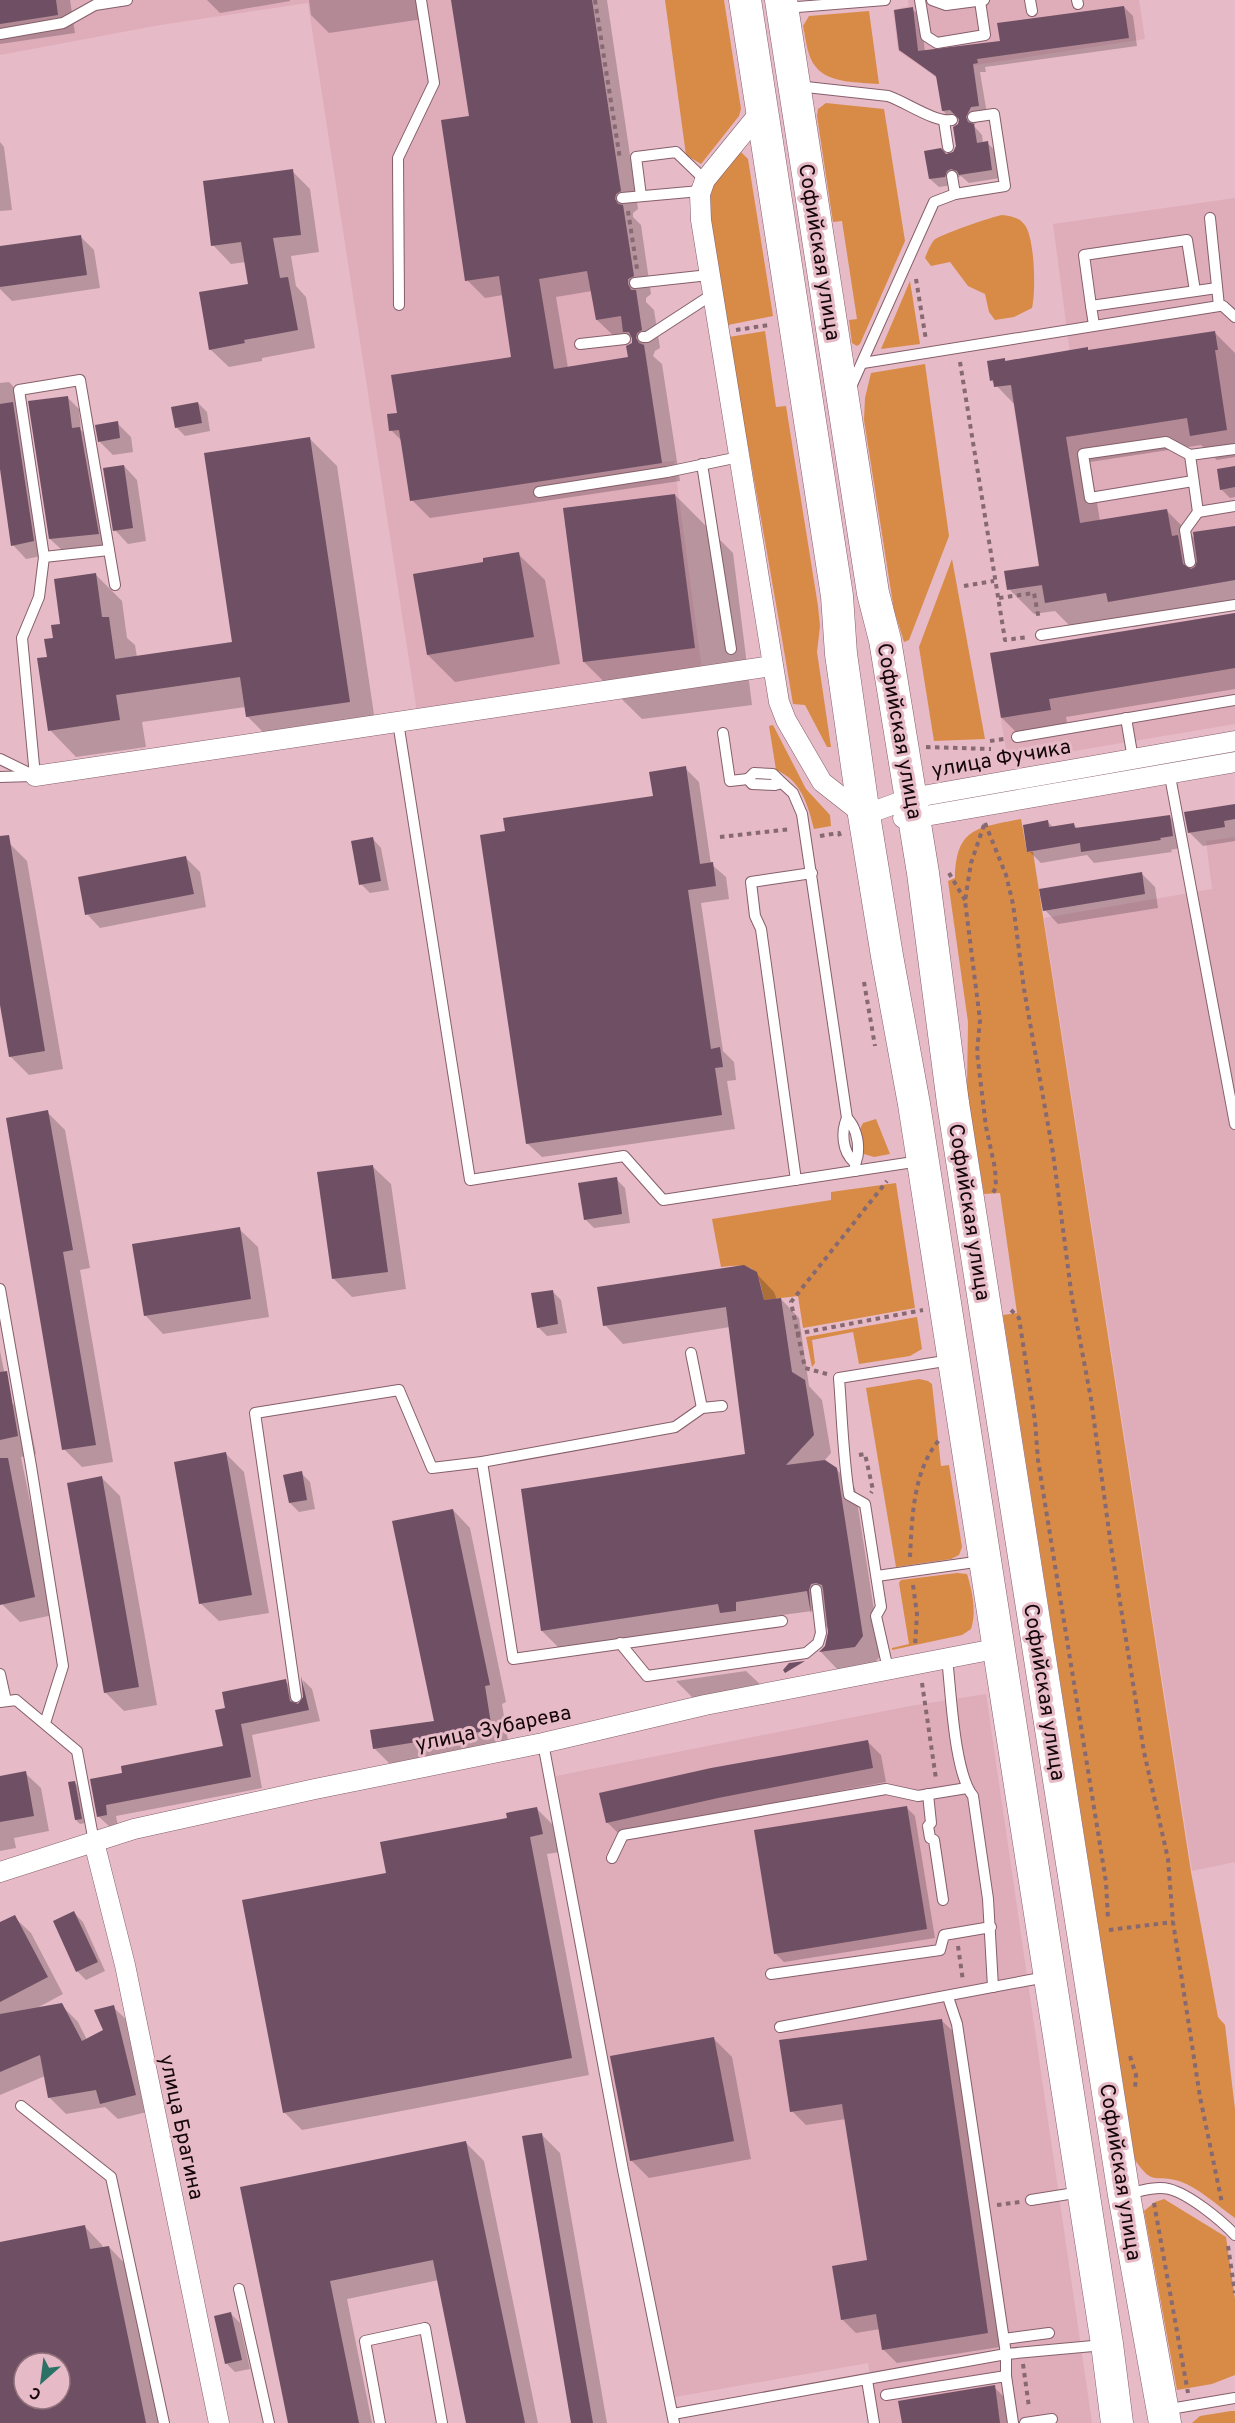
<svg xmlns="http://www.w3.org/2000/svg" width="1235" height="2423" viewBox="0 0 1235 2423" font-family="Overpass,sans-serif">
  <rect width="100%" height="100%" fill="#e6bac6"/>
  <g fill="#dfacba">
    <path d="M0 0H592L662 462 674 461 702 670 417 712 308 3 160 25 0 55Z"/>
    <path d="M908 0H1139L1145 39 929 72 898 51 893 10 909 6Z"/>
    <path d="M1235 198V580L1108 602 1104 576 1088 579 1091 596 1045 603 1041 585 1004 571 1039 565 1011 390 1058 382 1070 353 1053 224Z"/>
    <path d="M1235 613V724L1008 762 990 653Z"/>
    <path d="M1235 837V1862L1192 1871 1044 918 1212 889 1206 841Z"/>
    <path d="M986 1694 1092 2423H877L868 2363 675 2397 603 2042 556 1776 910 1706Z"/>
  </g>
  <g fill="#d88b46">
    <path d="M665 0H724L741 109 739 116 701 164 686 155Z"/>
    <path d="M869 11 879 84C860 82 829 84 816 67 807 57 806 39 803 26L809 16Z"/>
    <path d="M826 103 884 109 905 241 860 344 857 346 852 343 849 320 857 319 842 221 833 222 817 116 818 109Z"/>
    <path d="M741 152 748 159 773 316 728 325 709 206C709 185 725 164 741 152Z"/>
    <path d="M1002 215C1010 216 1018 217 1024 224 1035 236 1036 292 1032 308L1014 317 995 320 989 312 985 294 968 286 950 262 931 266 925 258C927 253 930 245 934 240 939 235 994 216 1002 215Z"/>
    <path d="M910 281 920 344 881 349Z"/>
    <path d="M765 331 776 407 786 406 818 606 820 626 817 652 831 747H827L805 705 793 704C773 582 750 460 729 337Z"/>
    <path d="M925 364 949 536 909 640 904 642 894 610 864 420 865 398 871 373Z"/>
    <path d="M952 559 985 739 934 741 919 647Z"/>
    <path d="M773 725 806 789 830 815 831 826 814 829C808 805 801 780 776 770L769 726Z"/>
    <path d="M1021 819 1027 852H1033L1191 1872 1218 2017 1225 2025 1235 2109V2218C1218 2206 1199 2188 1179 2181 1156 2174 1153 2187 1135 2160L1003 1315 1017 1313 1000 1193 984 1194 967 1090 968 1022 948 881 955 878C956 827 978 828 1021 819Z"/>
    <path d="M876 1119 890 1154 874 1157 864 1154 858 1133 863 1123Z"/>
    <path d="M896 1183 915 1308 803 1328 798 1296 764 1300C758 1268 755 1263 721 1267L712 1219 831 1200V1192Z"/>
    <path d="M917 1317 922 1349 910 1356 859 1364 853 1332 812 1340 815 1363 812 1367 806 1337Z"/>
    <path d="M919 1379 928 1381 932 1384 941 1466 949 1465 962 1547 959 1555 951 1559 896 1567 866 1388Z"/>
    <path d="M957 1573 967 1574C972 1590 977 1613 971 1629L962 1635 892 1650V1648L909 1644 899 1583 901 1580Z"/>
    <path d="M1164 2199 1226 2237 1235 2299V2375L1212 2384 1177 2390 1144 2211 1155 2202Z"/>
    <path d="M1231 2411H1235V2423H1192L1200 2416Z"/>
  </g>
  <g fill="#0003" fill-rule="evenodd">
    <path d="M0 0H70L75 33 0 44Z"/>
    <path d="M207 0H290V1L220 13Z"/>
    <path d="M309 0H420L423 19 329 33 311 15Z"/>
    <path d="M453 0H607L638 209 633 213V217L641 225 651 294 646 298V302L654 310 660 348 655 351 653 356 662 364 680 481 430 518 412 500 403 442 391 430 399 414 513 358 503 295 485 298 467 280 471 117ZM592 291 597 320 616 338 629 336 634 340 629 358 568 368 556 297Z"/>
    <path d="M1124 7 1133 16 1137 46 985 67 986 72H980L987 114 980 115 974 126 982 135 983 143H987L996 151 1000 178 969 183 961 176 955 179 953 185 939 187 930 179 946 155 956 151 955 128 960 124V120L952 119 943 111 937 78 900 49 912 9 921 17 925 52 1001 43Z"/>
    <path d="M0 142 4 147 12 210 0 211Z"/>
    <path d="M292 171 310 189 319 252 291 256 296 286 306 297 315 348 262 358V361L229 367 210 349 250 285 246 262 231 264 213 245Z"/>
    <path d="M81 237 94 250 100 288 12 301 0 289V248Z"/>
    <path d="M1214 332 1235 353V457L1217 460 1201 445 1090 462 1100 521 1167 511 1196 540 1235 528V609L1134 627 1126 619 1071 627 1055 611 1034 614 1009 589 1041 567 1016 406 991 380 1005 360 1007 362 1090 352Z"/>
    <path d="M9 382 22 396 47 555 26 559 13 545 0 459V383Z"/>
    <path d="M68 398 79 409 81 430 91 440 109 545 62 550 50 539Z"/>
    <path d="M198 403 207 412 210 431 185 436 176 427Z"/>
    <path d="M117 423 131 437 133 452 113 455 100 442Z"/>
    <path d="M310 439 337 466 376 728 274 743 247 716 245 707 142 722 146 747 76 757 50 730 48 658 62 625 95 574 122 601 127 638 135 645 137 657 234 643Z"/>
    <path d="M124 466 137 480 146 541 128 544 115 530Z"/>
    <path d="M1235 468V497L1230 498 1221 489Z"/>
    <path d="M675 495 733 553 752 705 642 719 584 662Z"/>
    <path d="M518 554 545 580 560 664 455 682 428 655 485 563Z"/>
    <path d="M1235 616V689L1066 717 1068 728 1020 736 1002 718Z"/>
    <path d="M685 768 699 782 711 864 726 877 729 899 701 903 723 1051 734 1062 736 1080 727 1081 735 1129 542 1157 528 1144 482 836 507 833 654 797Z"/>
    <path d="M1235 805V841L1203 846 1190 833Z"/>
    <path d="M1169 816 1181 828 1184 847 1171 850 1172 852 1094 863 1087 855 1041 863 1029 851 1048 822 1054 828 1074 825 1078 829Z"/>
    <path d="M373 839 381 848 389 890 370 893 361 884Z"/>
    <path d="M9 843 27 861 63 1069 29 1075 10 1056 0 996V844Z"/>
    <path d="M186 858 200 872 206 907 100 928 87 914Z"/>
    <path d="M1141 873 1155 887 1158 908 1058 924 1045 910Z"/>
    <path d="M47 1112 65 1130 90 1268 80 1270 113 1462 82 1467 64 1449Z"/>
    <path d="M372 1166 391 1184 406 1289 352 1297 334 1279Z"/>
    <path d="M616 1179 625 1188 630 1223 594 1228 585 1219Z"/>
    <path d="M239 1229 258 1247 269 1317 163 1334 145 1315Z"/>
    <path d="M756 1273 774 1292 777 1300 781 1299 799 1318 809 1386 822 1400 831 1453 824 1461 836 1469 855 1488 881 1655 873 1665 838 1670 821 1652 826 1647 830 1631 812 1611 753 1619 754 1629 739 1631 731 1623 560 1649 542 1631 747 1455 730 1327 623 1344 605 1325Z"/>
    <path d="M552 1291 561 1300 567 1333 547 1336 538 1327Z"/>
    <path d="M0 1351 10 1401 29 1419 36 1454 21 1457 53 1615 20 1622 2 1604 0 1596Z"/>
    <path d="M226 1454 244 1472 269 1613 219 1621 200 1603Z"/>
    <path d="M301 1473 310 1482 315 1509 299 1512 290 1503Z"/>
    <path d="M102 1478 120 1496 157 1705 124 1711 105 1692Z"/>
    <path d="M453 1510 470 1528 506 1702 502 1704 509 1747 392 1766 374 1748 436 1722Z"/>
    <path d="M746 1671 763 1687 693 1698 676 1681Z"/>
    <path d="M303 1680 312 1689 320 1721 252 1735 262 1788 116 1816 118 1826 110 1827 98 1816 124 1775 225 1747 227 1709 285 1681 297 1692 299 1705 305 1697Z"/>
    <path d="M867 1741 881 1755 886 1782 732 1811 621 1836 607 1822Z"/>
    <path d="M25 1773 41 1788 49 1831 14 1838 16 1848 0 1851V1778Z"/>
    <path d="M75 1783 79 1787 85 1823 80 1824 76 1820Z"/>
    <path d="M906 1807 915 1816 935 1938 784 1962 775 1953Z"/>
    <path d="M537 1809 555 1827 560 1852 547 1854 589 2075 302 2130 284 2112 388 1874 509 1819Z"/>
    <path d="M74 1913 83 1922 105 1971 86 1980 77 1971 55 1922Z"/>
    <path d="M14 1917 31 1933 63 1994 35 2009 61 2005 78 2022 87 2040 105 2031 113 2007 130 2023 151 2111 118 2119 105 2107 66 2114 49 2097 45 2076 0 2095V1924Z"/>
    <path d="M942 2021 956 2034 1000 2347 897 2363 883 2349 880 2329 856 2333 842 2319 869 2262 846 2119 806 2125 792 2111Z"/>
    <path d="M713 2038 732 2057 751 2159 649 2178 631 2160Z"/>
    <path d="M542 2135 560 2153 607 2423H572Z"/>
    <path d="M466 2143 484 2161 538 2423H468L439 2280 347 2299 372 2423H290L242 2188Z"/>
    <path d="M84 2226 102 2245 103 2248 109 2247 127 2266 159 2423H0V2243ZM24 2363H60V2399H24Z"/>
    <path d="M231 2314 240 2323 250 2369 235 2372 226 2363Z"/>
    <path d="M994 2387 1008 2401 1011 2423H903Z"/>
  </g>
  <g fill="#6e4f63" fill-rule="evenodd">
    <path d="M0 0H56L58 15 0 24Z"/>
    <path d="M451 0H592L621 191 616 194 615 199 618 204 623 205 634 276 628 279V284L631 290H636L642 330 637 333 636 338 639 343 644 345 662 463 410 501 399 430 389 431 387 414 397 413 391 375 511 357 499 276 465 281 441 120 469 116ZM587 271 596 320 621 316 623 332H629L632 338V343L626 346 628 357 554 369 539 279Z"/>
    <path d="M1124 6 1129 38 977 59 978 63 973 64 979 106 971 107 966 117 968 122 974 124 977 143 988 141 992 170 959 175 957 171 951 169 947 171 945 177 929 179 924 151 941 148 946 154 953 152 956 146 953 127 958 124 959 119 950 110 942 111 936 76 899 50 894 10 913 7 918 51 1000 41 997 23Z"/>
    <path d="M293 169 301 235 273 238 280 278 288 277 298 330 244 340 245 343 209 350 199 292 248 284 241 242 211 246 203 181Z"/>
    <path d="M81 235 87 275 0 287V246Z"/>
    <path d="M1215 331 1218 350H1215L1227 430 1190 436 1187 418 1066 437 1080 523 1167 509 1172 536 1178 535 1183 564 1191 569 1195 567 1197 561 1193 532 1235 526V580L1108 602 1106 593 1045 603 1042 585 1007 590 1004 571 1039 566 1011 385 994 387 993 380 990 381 987 361 1005 358V361L1088 347V350Z"/>
    <path d="M68 396 72 428 80 427 99 534 49 539 28 401Z"/>
    <path d="M13 402 34 541 11 546 0 469V404Z"/>
    <path d="M198 402 202 423 175 428 171 407Z"/>
    <path d="M118 421 120 438 98 442 95 425Z"/>
    <path d="M310 437 350 702 246 717 240 677 116 695 120 720 48 731 37 658 47 657 44 639 53 638 51 625 60 624 54 579 96 573 102 617H109L115 659 232 642 204 453Z"/>
    <path d="M124 465 133 528 113 531 103 468Z"/>
    <path d="M1235 466V487L1220 490 1217 469Z"/>
    <path d="M675 494 695 648 583 662 563 508Z"/>
    <path d="M519 552 534 637 427 655 413 574 483 562V558Z"/>
    <path d="M1235 613V668L1049 699 1051 710 1001 718 990 653Z"/>
    <path d="M686 766 700 864 713 862 716 886 688 890 711 1049 720 1047 723 1067 715 1068 722 1115 526 1144 480 835 505 831 503 818 653 796 649 772Z"/>
    <path d="M1235 804V819L1224 821 1225 827 1188 833 1184 812Z"/>
    <path d="M1170 815 1173 836 1160 838 1161 840 1081 852 1080 843 1027 852 1023 825 1048 820 1049 827 1074 823 1075 828Z"/>
    <path d="M9 835 45 1051 9 1057 0 1005V836Z"/>
    <path d="M373 837 381 881 359 885 351 841Z"/>
    <path d="M186 856 194 894 85 915 78 877Z"/>
    <path d="M1142 872 1145 894 1043 911 1039 889Z"/>
    <path d="M48 1110 73 1250 63 1252 96 1445 62 1450 6 1118Z"/>
    <path d="M373 1165 388 1272 332 1279 317 1172Z"/>
    <path d="M617 1177 622 1214 584 1220 578 1183Z"/>
    <path d="M240 1227 251 1299 144 1316 132 1244Z"/>
    <path d="M744 1265 757 1272 764 1300 781 1298 792 1372 805 1380 814 1435 786 1465 825 1460 837 1468 863 1636 855 1647 819 1652 825 1646 828 1632 823 1589 822 1585 816 1583 811 1584 809 1590 811 1614 807 1591 736 1602V1611L720 1613 718 1604 541 1631 521 1489 745 1454 726 1307 603 1326 597 1287Z"/>
    <path d="M553 1290 558 1324 537 1328 531 1293Z"/>
    <path d="M7 1371 18 1436 0 1440V1372Z"/>
    <path d="M226 1452 252 1595 199 1604 174 1462Z"/>
    <path d="M0 1458H8L35 1597 0 1605Z"/>
    <path d="M302 1471 307 1500 289 1503 283 1475Z"/>
    <path d="M102 1476 139 1687 104 1693 67 1483Z"/>
    <path d="M453 1509 490 1685 485 1686 492 1730 373 1749 370 1730 434 1721 392 1521Z"/>
    <path d="M805 1661 785 1673 783 1670 789 1663Z"/>
    <path d="M301 1676 309 1710 241 1724 251 1777 106 1805 107 1815 97 1817 90 1779 122 1773 121 1766 223 1746 215 1710 225 1708 222 1692 286 1679 290 1701 298 1704 303 1697Z"/>
    <path d="M868 1740 873 1768 718 1798 606 1823 599 1793 711 1768Z"/>
    <path d="M26 1771 34 1816 0 1822V1776Z"/>
    <path d="M75 1781 82 1819 75 1820 68 1782Z"/>
    <path d="M907 1806 927 1929 774 1954 754 1830Z"/>
    <path d="M537 1807 543 1834 530 1837 572 2058 283 2113 242 1900 386 1873 380 1842 507 1818 506 1813Z"/>
    <path d="M74 1911 98 1962 76 1972 53 1921Z"/>
    <path d="M15 1915 48 1977 0 2002V1922Z"/>
    <path d="M62 2003 82 2041 103 2030 94 2010 114 2005 136 2095 100 2104 96 2090 48 2098 40 2055 0 2072V2014Z"/>
    <path d="M942 2019 988 2333 882 2350 876 2314 841 2320 832 2266 867 2260 842 2104 790 2112 779 2040Z"/>
    <path d="M714 2037 734 2141 630 2161 610 2056Z"/>
    <path d="M542 2133 593 2423H571L522 2136Z"/>
    <path d="M466 2141 525 2423H466L433 2260 330 2281 359 2423H288L240 2187Z"/>
    <path d="M85 2225 90 2249 109 2246 146 2423H0V2242ZM24 2363H60V2399H24Z"/>
    <path d="M231 2312 242 2360 225 2364 214 2316Z"/>
    <path d="M995 2385 1000 2423H902L898 2401Z"/>
  </g>
  <g fill="none" stroke-linecap="round" stroke-linejoin="round">
    <g stroke="#855f6a" stroke-width="12">
      <g id="service">
        <path d="M920 0 926 36 937 43 985 35 980 1"/>
        <path d="M932 0 946 5 984 0"/>
        <path d="M1030 0 1032 11"/>
        <path d="M1077 0 1078 4"/>
        <path d="M785 8 885 0"/>
        <path d="M0 34 63 23 95 5 127 0"/>
        <path d="M797 86 888 96C906 102 935 123 952 120"/>
        <path d="M944 121 948 147"/>
        <path d="M952 176 955 194"/>
        <path d="M641 196 636 157 676 152 705 180"/>
        <path d="M622 198 700 191"/>
        <path d="M1210 218 1219 306"/>
        <path d="M635 283 709 275"/>
        <path d="M399 305 398 158 434 83 421 0"/>
        <path d="M1091 306 1084 255 1187 240 1195 291"/>
        <path d="M1094 325 1091 306 1217 288"/>
        <path d="M643 337H647L713 294"/>
        <path d="M580 344 625 339"/>
        <path d="M863 363 1219 306H1223L1235 317"/>
        <path d="M850 389 934 202 955 194 1005 186 994 114 973 117"/>
        <path d="M1235 449 1190 455 1198 512 1235 506"/>
        <path d="M1190 455 1166 442 1083 454 1090 498 1193 481"/>
        <path d="M702 464 731 649"/>
        <path d="M539 492 667 472 739 457"/>
        <path d="M44 557 109 550"/>
        <path d="M1190 562 1185 530 1198 512"/>
        <path d="M1041 635 1235 605"/>
        <path d="M1126 718 1133 759"/>
        <path d="M398 722 470 1180 624 1156 663 1200 920 1161"/>
        <path d="M723 733 730 781 748 779"/>
        <path d="M1017 737 1235 700"/>
        <path d="M0 759 35 776"/>
        <path d="M1169 771 1235 1124"/>
        <path d="M754 773 773 774 782 783 775 785 752 784 748 779Z"/>
        <path d="M35 776 22 638 39 597 44 557 19 390 80 380 115 585"/>
        <path d="M0 777 32 776"/>
        <path d="M782 783 793 793 802 814 847 1118"/>
        <path d="M854 1162C842 1151 841 1132 847 1118 855 1126 859 1140 858 1152 858 1160 854 1161 855 1171"/>
        <path d="M796 1180 761 929 755 916 751 882 812 873"/>
        <path d="M0 1289 31 1466 63 1666 46 1720"/>
        <path d="M691 1353 702 1408 722 1406"/>
        <path d="M482 1462 675 1427 702 1408"/>
        <path d="M877 1576 982 1561"/>
        <path d="M620 1643 647 1676 806 1653 818 1643 821 1633 816 1590"/>
        <path d="M947 1658C951 1691 954 1773 973 1796L988 1899 993 1987"/>
        <path d="M888 1669 876 1616 881 1607 865 1504 849 1495C843 1456 842 1417 839 1378L951 1360"/>
        <path d="M0 1674 6 1701"/>
        <path d="M296 1697 255 1413 399 1390 432 1468 482 1462 513 1659 782 1621"/>
        <path d="M0 1702 16 1700 77 1751 94 1842"/>
        <path d="M543 1743 623 2170 674 2423"/>
        <path d="M928 1794 931 1823 928 1826 930 1838 934 1840 943 1900"/>
        <path d="M612 1858 623 1835 886 1789 918 1796 967 1788"/>
        <path d="M771 1974 940 1950 944 1935 991 1927"/>
        <path d="M948 1997 957 2024 1006 2354V2376"/>
        <path d="M780 2027 1046 1977"/>
        <path d="M21 2106 111 2177 164 2423"/>
        <path d="M1127 2194C1140 2191 1156 2186 1169 2189 1189 2194 1221 2220 1235 2235"/>
        <path d="M1031 2200 1081 2192"/>
        <path d="M239 2289 269 2423"/>
        <path d="M1004 2339 1049 2333"/>
        <path d="M867 2380 874 2423"/>
        <path d="M886 2395 1006 2376 1013 2423"/>
        <path d="M1164 2410 1235 2398"/>
        <path d="M673 2414 1006 2354 1104 2345"/>
        <path d="M380 2423 365 2341 425 2328 442 2423"/>
        <path d="M1025 2423 1052 2419"/>
      </g>
    </g>
    <g stroke="#855f6a" stroke-width="21">
      <g id="minor">
        <path d="M762 110 705 180 700 194 701 220 779 702 786 720 822 782 864 815"/>
        <path d="M35 776 772 666"/>
        <path d="M864 815 911 798 1235 741"/>
        <path d="M903 818H914L1235 762"/>
        <path d="M94 1842 125 1965 219 2423"/>
        <path d="M0 1872 134 1829 315 1789 543 1743 705 1705 1000 1648"/>
      </g>
    </g>
    <g stroke="#855f6a" stroke-width="33">
      <g id="primary">
        <path d="M745 0 837 596 841 654 864 815 887 956 914 1104 1107 2344 1117 2423"/>
        <path d="M781 0 873 593 885 640 923 873 953 1103 1124 2195 1165 2423"/>
      </g>
    </g>
    <g stroke="#876971" stroke-width="4" stroke-dasharray="4.5 4.5" stroke-linecap="butt">
      <path d="M595 0 620 159"/>
      <path d="M628 211 637 269"/>
      <path d="M916 279 926 340"/>
      <path d="M736 330 769 325"/>
      <path d="M960 362 1005 640 1028 637"/>
      <path d="M964 586 994 581"/>
      <path d="M999 598 1034 593 1039 620"/>
      <path d="M990 741 1004 739"/>
      <path d="M926 747 991 749"/>
      <path d="M985 823 1006 875 1013 904 1024 989 1053 1153 1072 1298 1091 1399 1111 1546 1144 1752 1168 1859 1173 1922 1200 2097 1222 2203"/>
      <path d="M984 825 971 863 965 901 980 1020 977 1052 986 1127 995 1168 996 1187 993 1193"/>
      <path d="M820 836 839 833 841 839"/>
      <path d="M720 837 791 829"/>
      <path d="M949 873 965 900"/>
      <path d="M864 982 875 1046"/>
      <path d="M1011 1310 1019 1318 1035 1421 1038 1460 1106 1882 1108 1919"/>
      <path d="M796 1334 923 1310"/>
      <path d="M827 1374 805 1368 791 1302 887 1181"/>
      <path d="M859 1455 865 1454 873 1490 871 1493"/>
      <path d="M910 1557C912 1518 913 1468 941 1438"/>
      <path d="M913 1585 917 1614 915 1646"/>
      <path d="M922 1683 936 1779"/>
      <path d="M1109 1930 1173 1922"/>
      <path d="M958 1946 963 1981"/>
      <path d="M1130 2056 1136 2075 1135 2089"/>
      <path d="M1154 2203 1188 2393"/>
      <path d="M997 2205 1020 2202"/>
      <path d="M1228 2246 1235 2293"/>
      <path d="M1023 2364 1029 2407"/>
    </g>
    <use href="#service" stroke="#fff" stroke-width="10"/>
    <use href="#minor" stroke="#fff" stroke-width="20"/>
    <use href="#primary" stroke="#fff" stroke-width="32"/>
  </g>
  <g text-anchor="middle" stroke-width="6" stroke-linejoin="round" paint-order="stroke">
    <g font-size="21" fill="#15070b" stroke="#e6bac6">
      <text transform="translate(820 252) rotate(81)" y="7">Софийская улица</text>
      <text transform="translate(900 731) rotate(80)" y="7">Софийская улица</text>
      <text transform="translate(1001 758) rotate(-10)" y="7">улица Фучика</text>
      <text transform="translate(970 1212) rotate(81)" y="7">Софийская улица</text>
      <text transform="translate(1045 1692) rotate(81)" y="7">Софийская улица</text>
      <text transform="translate(493 1728) rotate(-12)" y="7">улица Зубарева</text>
      <text transform="translate(182 2127) rotate(78)" y="7">улица Брагина</text>
      <text transform="translate(1121 2172) rotate(81)" y="7">Софийская улица</text>
    </g>
  </g>
  <g transform="translate(42 2381) rotate(208)"><circle r="28" fill="#e6bac6" stroke="#92727b" stroke-width="1.5"/>
  <path d="M0-4.5L10 22L0 15L-10 22Z" fill="#2c7166"/>
  <text y="-9" font-size="16" font-weight="bold" text-anchor="middle" fill="#15070b">С</text>
  </g>
</svg>
